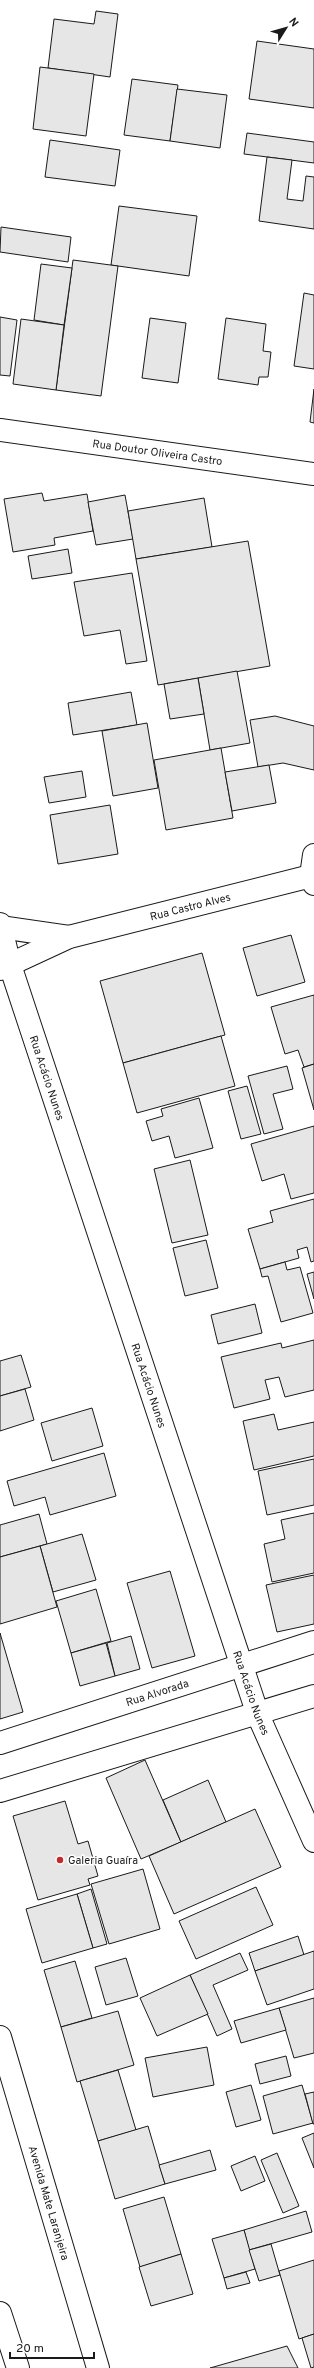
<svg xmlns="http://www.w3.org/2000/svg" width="314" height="2368" viewBox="0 0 314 2368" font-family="Overpass,sans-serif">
  <rect width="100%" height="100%" fill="#fff"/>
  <g fill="#e6e6e6" stroke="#1a1a1a">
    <path d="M96 11 118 14 110 77 48 68 54 19 94 24Z"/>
    <path d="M257 41 314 49V108L249 99Z"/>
    <path d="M40 67 94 74 86 136 33 129Z"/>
    <path d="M132 79 178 85 170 141 124 135Z"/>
    <path d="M177 89 227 95 220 148 170 141Z"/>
    <path d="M247 133 314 142V163L244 154Z"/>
    <path d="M50 140 120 150 115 186 45 177Z"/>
    <path d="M267 157 292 160 287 199 303 201 306 176 314 177V229L259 221Z"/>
    <path d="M119 206 197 216 189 276 111 265Z"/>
    <path d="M1 227 71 237 68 262 0 252Z"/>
    <path d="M73 260 118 266 101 396 56 390Z"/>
    <path d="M41 264 72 268 64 325 34 320Z"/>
    <path d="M304 293 314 295V369L294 366Z"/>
    <path d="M0 317 17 320 10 376 0 375Z"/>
    <path d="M150 318 186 323 178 383 142 378Z"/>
    <path d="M226 318 266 324 263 351 271 352 268 377H259L258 385 218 379Z"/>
    <path d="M21 319 64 325 56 390 13 384Z"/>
    <path d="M314 389V423L310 422Z"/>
    <path d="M42 493 44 501 87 494 93 531 54 538 55 545 13 552 4 499Z"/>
    <path d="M125 495 133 539 96 545 88 502Z"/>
    <path d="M204 498 212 547 136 559 128 511Z"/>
    <path d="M248 541 270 666 158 685 136 559Z"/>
    <path d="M68 549 72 573 32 579 28 556Z"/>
    <path d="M132 573 147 661 126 664 120 630 84 636 74 582Z"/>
    <path d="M237 671 250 743 210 750 198 678Z"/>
    <path d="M198 678 204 714 170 719 164 684Z"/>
    <path d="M131 692 137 725 73 735 68 703Z"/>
    <path d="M275 716 314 726V770L283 763 258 767 250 720Z"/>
    <path d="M147 723 158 788 113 796 102 731Z"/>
    <path d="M221 748 233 818 166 830 154 760Z"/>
    <path d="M269 765 276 803 232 811 225 772Z"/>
    <path d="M82 771 86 797 49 803 44 777Z"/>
    <path d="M110 805 118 854 58 864 50 815Z"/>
    <path d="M291 935 305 982 257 996 243 948Z"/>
    <path d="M202 953 225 1035 123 1063 100 981Z"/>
    <path d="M314 995V1064L304 1067 298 1050 285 1054 271 1007Z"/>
    <path d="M221 1036 235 1086 137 1113 123 1063Z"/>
    <path d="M314 1064V1110L302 1068Z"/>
    <path d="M287 1066 293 1089 273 1094 283 1129 264 1134 248 1076Z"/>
    <path d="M247 1086 261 1134 241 1139 228 1091Z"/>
    <path d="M199 1098 213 1148 175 1158 169 1136 152 1141 146 1121 163 1116 161 1109Z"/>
    <path d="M314 1126V1193L291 1199 284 1174 262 1181 251 1144Z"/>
    <path d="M190 1160 208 1235 172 1243 154 1169Z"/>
    <path d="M314 1199V1261L311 1262 307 1247 297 1250 299 1258 260 1269 248 1229 273 1222 270 1211Z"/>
    <path d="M206 1240 218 1288 185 1296 173 1248Z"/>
    <path d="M285 1262 287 1270 300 1267 313 1313 281 1322 268 1276 262 1277 260 1269Z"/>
    <path d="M314 1272V1299L307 1274Z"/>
    <path d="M255 1304 262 1333 218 1344 211 1315Z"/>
    <path d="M314 1340V1390L285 1397 279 1377 265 1380 270 1399 234 1408 221 1357 281 1343 282 1348Z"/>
    <path d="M21 1355 31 1387 0 1396V1361Z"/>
    <path d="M25 1389 34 1420 0 1431V1396Z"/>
    <path d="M92 1408 103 1446 52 1461 41 1423Z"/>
    <path d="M274 1414 278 1430 314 1422V1456L254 1470 243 1421Z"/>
    <path d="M104 1453 116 1496 50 1515 45 1497 14 1506 7 1481Z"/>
    <path d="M314 1459V1505L267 1515 258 1471Z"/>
    <path d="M314 1513V1573L272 1582 264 1544 285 1539 281 1520Z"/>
    <path d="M39 1514 47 1544 0 1557V1525Z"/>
    <path d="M82 1534 96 1580 53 1592 40 1546Z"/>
    <path d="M40 1546 57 1607 0 1624V1557Z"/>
    <path d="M170 1571 195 1656 152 1668 127 1583Z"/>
    <path d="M314 1575V1624L277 1632 266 1585Z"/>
    <path d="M96 1589 111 1641 71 1653 56 1601Z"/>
    <path d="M0 1633 23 1712 0 1719Z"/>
    <path d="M131 1636 140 1669 115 1676 107 1643Z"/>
    <path d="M106 1643 115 1676 80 1686 71 1653Z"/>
    <path d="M145 1760 181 1842 141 1859 106 1778Z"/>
    <path d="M208 1780 226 1822 181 1842 163 1800Z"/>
    <path d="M65 1801 78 1844 88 1841 98 1876 88 1879 90 1885 38 1900 13 1816Z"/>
    <path d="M255 1809 281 1867 174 1914 149 1856Z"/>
    <path d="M143 1869 160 1929 109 1944 91 1884Z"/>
    <path d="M256 1887 273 1925 196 1959 179 1921Z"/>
    <path d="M91 1889 107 1944 93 1948 77 1894Z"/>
    <path d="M77 1894 93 1948 42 1963 26 1909Z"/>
    <path d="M298 1936 304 1955 255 1971 249 1953Z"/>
    <path d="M314 1951V1989L267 2005 255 1971Z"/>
    <path d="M240 1953 248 1970 213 1985 232 2029 217 2036 190 1975Z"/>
    <path d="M126 1958 138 1996 106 2005 95 1967Z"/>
    <path d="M75 1961 92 2018 61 2027 44 1970Z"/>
    <path d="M190 1975 208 2014 157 2036 140 1998Z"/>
    <path d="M314 1998V2053L294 2058 279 2008Z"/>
    <path d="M279 2008 286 2030 241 2043 234 2021Z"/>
    <path d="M118 2011 134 2065 77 2082 61 2027Z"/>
    <path d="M207 2047 214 2085 153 2097 145 2058Z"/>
    <path d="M286 2056 291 2076 260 2084 255 2064Z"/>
    <path d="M118 2070 136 2130 98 2141 80 2081Z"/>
    <path d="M251 2085 261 2120 236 2127 226 2092Z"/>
    <path d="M302 2085 313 2123 273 2134 263 2096Z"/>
    <path d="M314 2092V2124H313L305 2094Z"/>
    <path d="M148 2126 165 2184 115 2199 98 2141Z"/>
    <path d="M314 2133V2168L302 2138Z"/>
    <path d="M210 2150 216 2170 165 2184 159 2165Z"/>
    <path d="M277 2153 299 2206 283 2213 261 2160Z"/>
    <path d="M255 2156 265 2181 241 2191 231 2166Z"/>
    <path d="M164 2197 181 2254 140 2267 123 2209Z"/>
    <path d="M306 2211 312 2232 249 2250 244 2230Z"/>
    <path d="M244 2230 255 2269 224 2278 212 2239Z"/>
    <path d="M271 2244 280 2275 259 2281 249 2250Z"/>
    <path d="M181 2254 193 2294 151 2306 139 2267Z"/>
    <path d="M314 2260V2334L299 2339 279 2271Z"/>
    <path d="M246 2272 250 2283 227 2289 224 2278Z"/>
    <path d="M314 2334V2367L311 2368 302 2338Z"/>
    <path d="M287 2346 298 2368H210Z"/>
  </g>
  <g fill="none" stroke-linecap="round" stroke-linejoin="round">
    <g stroke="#1a1a1a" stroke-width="24">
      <g id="minor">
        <path id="s1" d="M0 430 314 474"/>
        <path d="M314 855 311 876 314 884"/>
        <path id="s2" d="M0 924 10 965 258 1715 314 1841"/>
        <path d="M0 927 69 937"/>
        <path id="s3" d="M0 969 69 937 311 876"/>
        <path id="s4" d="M0 1743 314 1642"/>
        <path d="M0 1791 314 1696"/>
      </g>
    </g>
    <g stroke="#1a1a1a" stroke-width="24">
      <g id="major">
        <path id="s5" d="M0 2037 98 2368"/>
        <path d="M0 2313 18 2368"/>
      </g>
    </g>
    <use href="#minor" stroke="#fff" stroke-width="22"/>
    <use href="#major" stroke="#fff" stroke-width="22"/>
  </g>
  <circle fill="#c62828" stroke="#fff" stroke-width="1.5" cx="60" cy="1860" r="4"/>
  <g text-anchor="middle" stroke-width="3" stroke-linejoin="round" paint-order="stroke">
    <g font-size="11" fill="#1a1a1a" stroke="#fff">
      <text dy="4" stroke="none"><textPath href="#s1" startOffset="159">Rua Doutor Oliveira Castro</textPath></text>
      <text dy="4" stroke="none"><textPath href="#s3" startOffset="201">Rua Castro Alves</textPath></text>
      <text dy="4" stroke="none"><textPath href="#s2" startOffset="161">Rua Acácio Nunes</textPath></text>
      <text dy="4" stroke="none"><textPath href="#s2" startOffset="485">Rua Acácio Nunes</textPath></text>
      <text dy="4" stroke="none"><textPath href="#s4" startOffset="165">Rua Alvorada</textPath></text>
      <text dy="4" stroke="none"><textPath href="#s2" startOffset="809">Rua Acácio Nunes</textPath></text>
      <text dy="4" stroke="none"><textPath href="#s5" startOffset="173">Avenida Mate Laranjeira</textPath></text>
    </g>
    <g font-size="11" fill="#1a1a1a" stroke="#fff" text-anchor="start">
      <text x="68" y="1864">Galeria Guaíra</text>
    </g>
  </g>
  <g transform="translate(286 28) rotate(53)" stroke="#ffffff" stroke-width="3" paint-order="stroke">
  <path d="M0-3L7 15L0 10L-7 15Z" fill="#1a1a1a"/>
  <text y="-6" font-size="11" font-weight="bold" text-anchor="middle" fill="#1a1a1a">N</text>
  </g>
  <path d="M10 2352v6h84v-6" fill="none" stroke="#1a1a1a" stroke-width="2"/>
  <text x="16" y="2352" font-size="12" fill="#1a1a1a" stroke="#ffffff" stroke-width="3" paint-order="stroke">20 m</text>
</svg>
